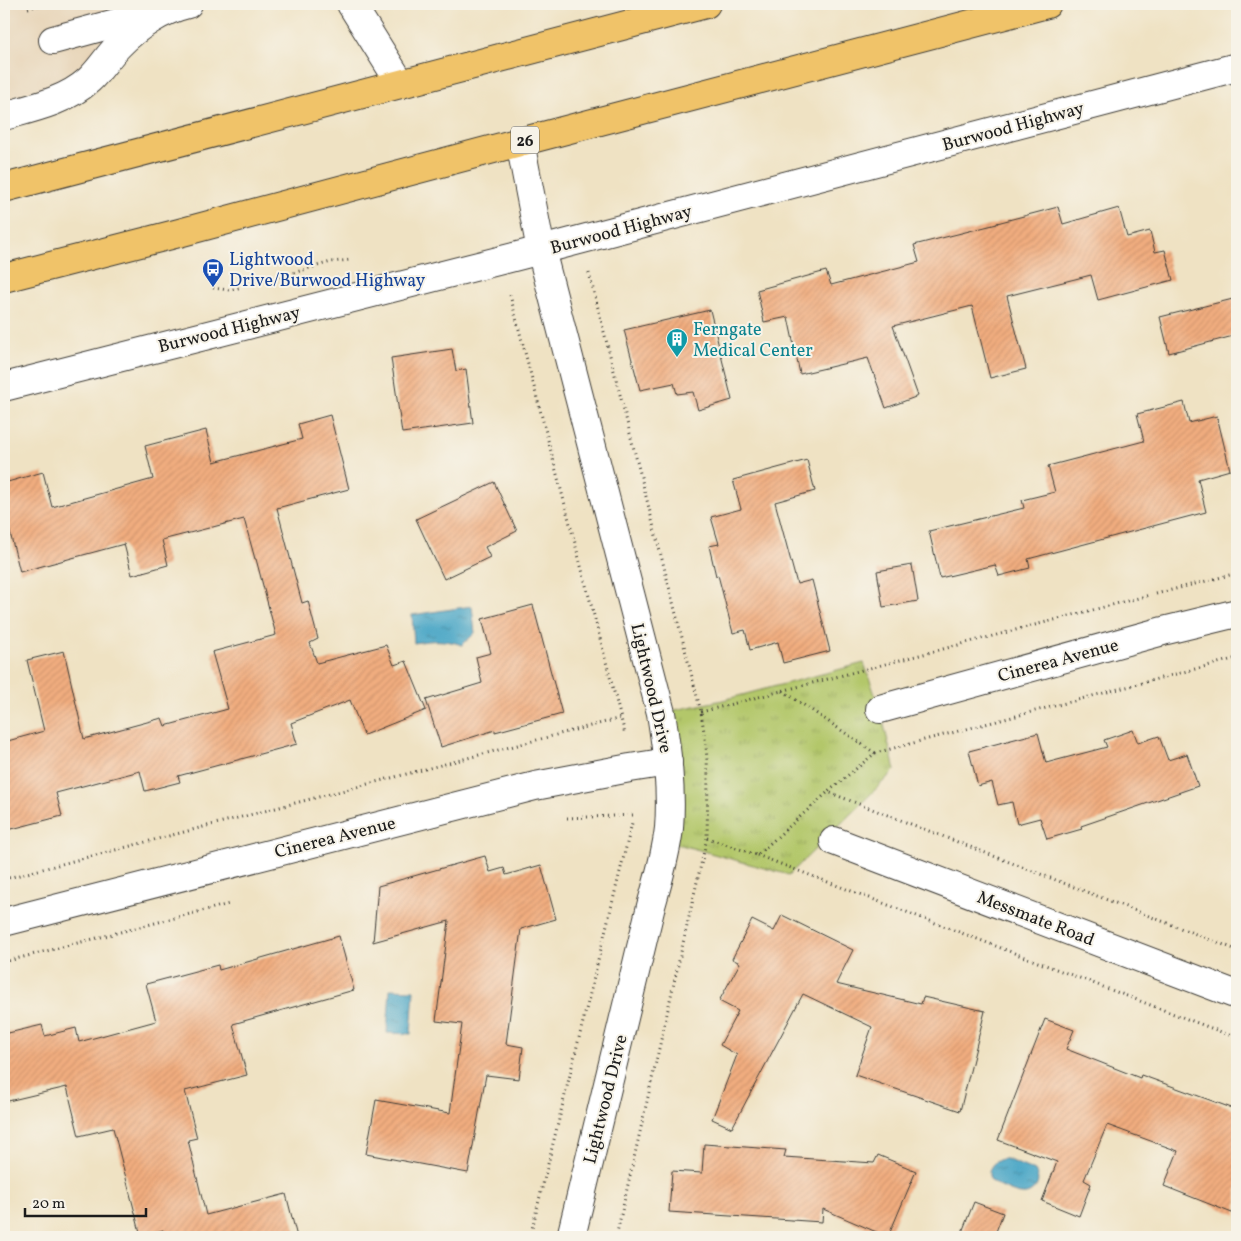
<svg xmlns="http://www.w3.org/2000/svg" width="1241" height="1241" viewBox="0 0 1241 1241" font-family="Vollkorn,serif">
  <defs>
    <pattern id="park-tufts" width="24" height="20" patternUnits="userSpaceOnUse" patternTransform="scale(1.25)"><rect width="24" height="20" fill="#b3c76b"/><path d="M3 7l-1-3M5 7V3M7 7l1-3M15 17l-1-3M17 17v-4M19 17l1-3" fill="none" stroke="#99aa5c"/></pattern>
    <pattern id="water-ripples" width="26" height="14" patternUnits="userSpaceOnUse" patternTransform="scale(1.25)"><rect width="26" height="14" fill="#48a6c6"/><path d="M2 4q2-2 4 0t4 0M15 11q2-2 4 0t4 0" fill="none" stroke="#3b86a0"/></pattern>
    <pattern id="building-hatch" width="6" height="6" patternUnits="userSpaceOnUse" patternTransform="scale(1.25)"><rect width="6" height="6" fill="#f1ad7f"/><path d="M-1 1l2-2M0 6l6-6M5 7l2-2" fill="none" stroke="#ce946d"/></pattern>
  </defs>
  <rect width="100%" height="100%" fill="#f7f3e8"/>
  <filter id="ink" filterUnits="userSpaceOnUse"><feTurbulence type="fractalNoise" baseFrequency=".02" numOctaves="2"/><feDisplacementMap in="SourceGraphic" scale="10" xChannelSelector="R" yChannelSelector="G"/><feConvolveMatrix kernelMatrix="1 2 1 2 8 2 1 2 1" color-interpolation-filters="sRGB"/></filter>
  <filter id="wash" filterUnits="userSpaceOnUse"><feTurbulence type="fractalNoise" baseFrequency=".0096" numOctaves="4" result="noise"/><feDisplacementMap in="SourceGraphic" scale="20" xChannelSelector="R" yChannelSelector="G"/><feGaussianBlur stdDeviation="1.12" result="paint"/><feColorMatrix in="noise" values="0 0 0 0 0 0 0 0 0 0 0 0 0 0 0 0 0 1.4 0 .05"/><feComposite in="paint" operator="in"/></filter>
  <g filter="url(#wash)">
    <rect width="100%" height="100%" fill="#efe2c3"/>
    <path fill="#e7d4b7" d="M4 4H188L99 69 4 116Z"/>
    <path fill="url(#park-tufts)" stroke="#687244" d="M864 663 880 709 895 770 789 875 667 841 661 713 723 700Z"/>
    <g fill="url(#water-ripples)" stroke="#326171">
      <path d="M472 606 475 633 462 645C445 639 431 640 414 643L412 615Z"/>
      <path d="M390 989 414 990 411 1034 387 1033Z"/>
      <path d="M1002 1159H1006L1035 1171C1038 1177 1039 1181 1036 1187 1033 1191 1028 1195 1022 1194 1015 1194 998 1186 992 1182 985 1173 991 1162 1002 1159Z"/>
    </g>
    <g id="blocks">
      <g fill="url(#building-hatch)">
        <path d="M1058 207 1063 224 1119 208 1127 237 1150 231 1155 252 1165 250 1173 280 1098 300 1091 275 1007 296 1026 369 990 378 972 306 893 326 918 396 886 408 868 358 800 374 788 317 764 322 757 290 826 271 831 285 919 262 914 245 997 224V223Z"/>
        <path d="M1237 298V335L1169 353 1160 317Z"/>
        <path d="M710 310 732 400 698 410 693 392 677 394 674 383 640 390 624 330Z"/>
        <path d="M452 349 456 371 466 369 473 423 402 433 391 358Z"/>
        <path d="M1184 402 1189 423 1217 416 1230 470 1198 479 1206 512 1028 559 1030 568 999 576 995 565 940 578 929 531 1024 508 1022 500 1055 492 1048 466 1144 441 1137 414Z"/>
        <path d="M330 415 349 489 277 508 302 603 308 601 318 639 310 643 317 663 386 645 394 665 406 661 426 710 364 735 350 700 291 723 297 744 178 776 180 782 145 791 140 771 56 793 62 816 4 831V742L44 731 27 660 64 651 84 739 162 718 165 726 228 709 212 652 276 635 256 559H255L244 519 162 540 168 565 132 575 124 544 20 572 4 509V483L43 472 52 507 153 479 145 446 206 430 214 462 302 439 298 424Z"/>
        <path d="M807 460 815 491 775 502 797 584 812 580 830 651 783 663 778 642 750 650 745 630 733 633 718 575 716 576 709 546 719 544 711 517 741 509 733 480Z"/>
        <path d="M494 482 517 531 485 547 490 557 444 579 416 519Z"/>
        <path d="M912 565 918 601 883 607 877 571Z"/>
        <path d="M533 605 562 714 495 732V730L441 747 426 700 482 683 476 657 491 653 482 619Z"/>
        <path d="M1133 730 1138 743 1159 736 1168 760 1187 754 1198 786 1081 826 1082 829 1047 839 1040 818 1017 824 1012 802 998 805 992 782 978 786 969 751 1038 733 1046 763 1107 747 1104 740Z"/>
        <path d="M485 856 490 872 504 868 506 875 541 865 556 919 521 929 506 1044 523 1047 519 1079 486 1075 468 1173 366 1154 376 1100 450 1113 462 1024 436 1021 449 921 373 942 378 886Z"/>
        <path d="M782 915 853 950 836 984 921 1004 923 997 985 1011 960 1111 855 1075 872 1027 803 994 732 1128 712 1119 737 1055 720 1045 738 1011 719 1001 740 963 732 959 752 920 774 931Z"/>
        <path d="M339 936 354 990 233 1024 247 1075 185 1091 197 1138 188 1140 206 1215 286 1194 297 1237H164L163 1230 141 1236 113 1128 79 1136 67 1087 4 1102V1034L42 1025 45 1036 76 1028 79 1042 156 1021 146 984 218 965 219 970Z"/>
        <path d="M1045 1019 1074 1030 1066 1049 1140 1078 1141 1075 1237 1110V1215L1164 1186 1178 1151 1107 1125 1084 1180 1091 1184 1079 1216 1042 1201 1057 1162 998 1140Z"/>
        <path d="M704 1144 786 1150 784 1157 874 1163 878 1155 916 1171 888 1237 823 1209 822 1222 669 1212 672 1171 702 1173Z"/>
        <path d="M974 1202 1003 1213 994 1237H960Z"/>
      </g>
    </g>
  </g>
  <g filter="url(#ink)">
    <use href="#blocks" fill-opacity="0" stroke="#3c3a35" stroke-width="1"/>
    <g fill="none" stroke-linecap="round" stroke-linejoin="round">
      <g stroke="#3c3a35" stroke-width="30">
        <g id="street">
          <path d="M351 4 401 84"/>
          <path d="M53 40 149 14"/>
          <path d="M4 116C33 108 66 101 89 80 100 70 108 56 119 45 137 26 163 10 188 4"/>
          <path d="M520 142 541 250 661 713C667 751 672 789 669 828 666 855 658 881 651 906L571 1237"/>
          <path d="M4 387 541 250 1237 67"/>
          <path d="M880 709 1163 631 1237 613"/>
          <path d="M834 841 1237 995"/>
          <path d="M4 922 535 786 630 768 668 762"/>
        </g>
      </g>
      <g stroke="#3c3a35" stroke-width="30">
        <g id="highway">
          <path d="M4 188 706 4"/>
          <path d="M4 278 179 233 520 142 1047 4"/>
        </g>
      </g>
      <g stroke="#3c3a35" stroke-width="3" stroke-dasharray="1 4" stroke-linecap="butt">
        <path d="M28 8 41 5"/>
        <path d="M589 273 701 712 706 745 708 776 707 838 616 1237"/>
        <path d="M265 281 331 262 351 260"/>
        <path d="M213 288 229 290 242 287"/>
        <path d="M510 295 625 734"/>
        <path d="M1156 594 1237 573"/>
        <path d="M783 691 875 753 828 792 1237 950"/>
        <path d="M701 712 1150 595"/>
        <path d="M875 753 1237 658"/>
        <path d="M567 818 634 815"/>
        <path d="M707 838 757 855 828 792"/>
        <path d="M757 855 1237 1038"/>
        <path d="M4 879 621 718"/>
        <path d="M4 962 229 904"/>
        <path d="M530 1237 632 823"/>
      </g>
      <use href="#street" stroke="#fff" stroke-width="28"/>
      <use href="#highway" stroke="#f0c369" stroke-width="28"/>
    </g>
  </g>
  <defs>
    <g id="bus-pin" transform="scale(1.125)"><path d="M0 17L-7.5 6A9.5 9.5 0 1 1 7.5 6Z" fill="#1a4fb4" stroke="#f7f3e8"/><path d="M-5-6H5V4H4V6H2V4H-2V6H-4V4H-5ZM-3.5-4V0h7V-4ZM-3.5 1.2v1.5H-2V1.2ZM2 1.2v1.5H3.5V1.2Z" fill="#fff"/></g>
    <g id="building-pin" transform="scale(1.125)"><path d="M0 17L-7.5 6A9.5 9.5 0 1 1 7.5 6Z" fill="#0f9aa8" stroke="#f7f3e8"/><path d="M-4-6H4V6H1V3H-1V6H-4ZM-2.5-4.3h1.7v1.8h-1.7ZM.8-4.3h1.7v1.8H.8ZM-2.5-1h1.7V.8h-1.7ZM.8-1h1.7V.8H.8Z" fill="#fff"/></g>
  </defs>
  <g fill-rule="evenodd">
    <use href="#bus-pin" x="213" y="269"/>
    <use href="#building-pin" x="677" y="339"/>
  </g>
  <g text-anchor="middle" stroke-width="4" stroke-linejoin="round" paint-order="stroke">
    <rect fill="#f7f3e8" stroke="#5e5c59" stroke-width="1" x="511" y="126.5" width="28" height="27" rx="4"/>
    <g font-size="16" font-weight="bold" fill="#1c1c1c">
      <text x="525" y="146">26</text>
    </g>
    <g font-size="18" fill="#1c1c1c" stroke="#f7f3e8">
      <text transform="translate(1013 126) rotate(-15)" y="6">Burwood Highway</text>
      <text transform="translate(621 229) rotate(-15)" y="6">Burwood Highway</text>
      <text transform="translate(229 329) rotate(-14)" y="6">Burwood Highway</text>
      <text transform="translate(1058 660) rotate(-15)" y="6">Cinerea Avenue</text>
      <text transform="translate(652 688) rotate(77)" y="6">Lightwood Drive</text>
      <text transform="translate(335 837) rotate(-14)" y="6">Cinerea Avenue</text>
      <text transform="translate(1036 918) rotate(21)" y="6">Messmate Road</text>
      <text transform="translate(605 1099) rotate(-76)" y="6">Lightwood Drive</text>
    </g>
    <g font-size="18" fill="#164399" stroke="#f7f3e8" text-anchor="start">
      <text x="229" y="265">Lightwood<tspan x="229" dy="21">Drive/Burwood Highway</tspan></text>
    </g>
    <g font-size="18" fill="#0d838f" stroke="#f7f3e8" text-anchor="start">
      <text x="693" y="335">Ferngate<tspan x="693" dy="21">Medical Center</tspan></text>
    </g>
  </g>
  <rect width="1241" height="1241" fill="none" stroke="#f7f3e8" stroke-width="20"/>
  <path d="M25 1208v8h121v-8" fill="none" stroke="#1c1c1c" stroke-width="2.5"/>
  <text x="32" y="1208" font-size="15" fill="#1c1c1c" stroke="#f7f3e8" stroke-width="4" paint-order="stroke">20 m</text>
</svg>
